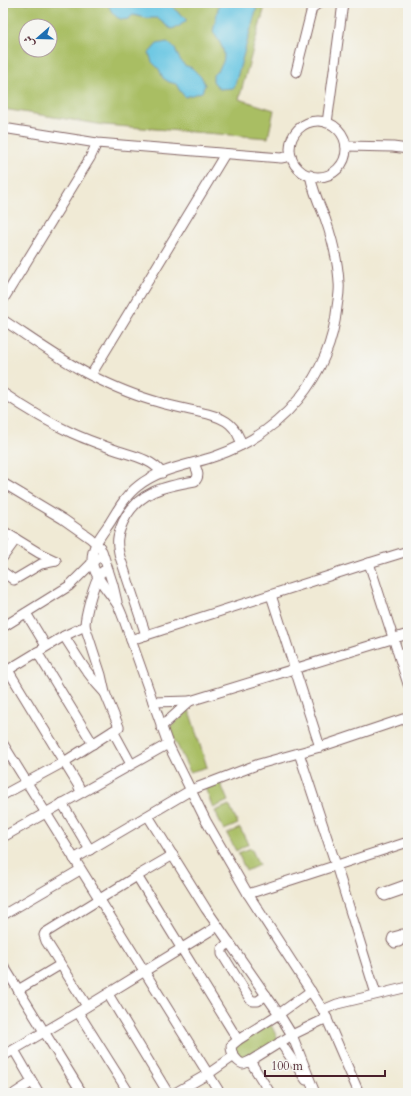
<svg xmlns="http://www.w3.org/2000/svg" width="411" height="1096" viewBox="0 0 411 1096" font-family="Cardo,Amiri,serif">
  <rect width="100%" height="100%" fill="#f6f6f2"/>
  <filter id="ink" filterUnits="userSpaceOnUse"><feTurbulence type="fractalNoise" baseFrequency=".025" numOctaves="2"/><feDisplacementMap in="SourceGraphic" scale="8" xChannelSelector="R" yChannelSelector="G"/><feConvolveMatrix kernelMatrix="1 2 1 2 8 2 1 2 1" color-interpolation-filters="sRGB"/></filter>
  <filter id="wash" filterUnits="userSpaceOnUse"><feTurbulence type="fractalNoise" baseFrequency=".012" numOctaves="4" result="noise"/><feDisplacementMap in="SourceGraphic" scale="16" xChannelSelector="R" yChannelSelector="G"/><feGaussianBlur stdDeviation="0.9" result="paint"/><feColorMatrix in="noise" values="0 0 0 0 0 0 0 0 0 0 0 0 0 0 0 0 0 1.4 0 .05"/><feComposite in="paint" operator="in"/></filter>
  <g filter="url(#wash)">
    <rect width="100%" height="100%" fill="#f0ead5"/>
    <g fill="#a9be63" stroke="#7a6e47" fill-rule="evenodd">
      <path d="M3 3H266L239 99 274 110 268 138 104 125 3 109ZM26 26H50V50H26Z"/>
      <path d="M189 710 207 767 190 772 169 728Z"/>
      <path d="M220 782 228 801 213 808 205 788Z"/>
      <path d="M229 805 238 824 224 830 215 811Z"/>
      <path d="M240 828 248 844 236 851 227 834Z"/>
      <path d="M251 848 259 865 246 871 238 853Z"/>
      <path d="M270 1023 278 1039 243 1062 233 1046Z"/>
    </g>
    <g fill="#64c4e2" stroke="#577286">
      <path d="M108 3H143L145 6 151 7 155 3H170L175 10 186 18V21L178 27 171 29 157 18H146L133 15C131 16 130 18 128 19 117 22 110 11 108 3Z"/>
      <path d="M221 3H258L234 88 219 89 213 81V75C230 60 225 49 213 32L219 4Z"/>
      <path d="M167 42 175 48 179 58 184 65 192 68 202 78 205 85 202 92 185 97 180 91 176 84 169 82 163 78 159 69 152 62 149 53 157 44Z"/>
    </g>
  </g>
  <g filter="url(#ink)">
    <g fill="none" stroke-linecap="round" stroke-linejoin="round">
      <g stroke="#846666" stroke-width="11">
        <g id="minor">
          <path d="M296 72 312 8 319 3"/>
          <circle cx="318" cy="149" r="28"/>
          <path d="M327 123 343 3"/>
          <path d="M3 128 97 143 281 158 291 156"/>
          <path d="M346 146 393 147 408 149"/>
          <path d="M310 175C313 191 319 204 325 218 332 238 338 261 339 283 340 291 338 299 337 307 330 377 282 433 216 456 191 465 160 468 138 486 125 496 117 511 109 524 102 534 92 546 92 559 93 576 108 590 117 604 120 609 122 615 124 620L168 744 206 821 248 894 323 1010 359 1093"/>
          <path d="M3 300 90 158 97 143"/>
          <path d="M3 320C32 339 59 359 90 375 112 386 135 396 158 402 174 407 192 410 208 414 227 419 236 426 242 445"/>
          <path d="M91 375 225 154"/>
          <path d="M3 393C25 408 48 422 72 433 85 439 99 444 113 449 129 455 151 458 162 473"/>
          <path d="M3 483 63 519 90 538 100 547"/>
          <path d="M3 531 39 553 56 561"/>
          <path d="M102 551 113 585 117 602"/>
          <path d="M3 557 16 539"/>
          <path d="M369 563 408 551"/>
          <path d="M3 572 14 580 41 564 56 561"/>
          <path d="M271 595 320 747"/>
          <path d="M26 613 46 646"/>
          <path d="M3 627 69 586 96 559 103 556"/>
          <path d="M146 635 120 557C116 542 117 536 123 522 138 491 165 486 195 481 201 475 196 469 194 463"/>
          <path d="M64 636C77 656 88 676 105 693"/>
          <path d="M131 640 369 563 408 684"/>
          <path d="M37 652 93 744"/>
          <path d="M8 670 78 785 81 792"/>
          <path d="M3 673 64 636 85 626"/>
          <path d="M153 702 190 701"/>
          <path d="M161 727 190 701 408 634"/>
          <path d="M113 731 131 764"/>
          <path d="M3 744 220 1093"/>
          <path d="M299 753 336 865 376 994"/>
          <path d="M3 795 64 762 119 727 105 693 101 675 85 626C85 616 94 581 100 574 102 571 105 570 108 570"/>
          <path d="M62 803 90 850"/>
          <path d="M148 816 206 909 279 1014 311 991"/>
          <path d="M3 837 168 744"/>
          <path d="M74 859 191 790 259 764 320 747 406 718 408 724"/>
          <path d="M137 876 238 1040"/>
          <path d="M408 884 383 893 385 896 408 888"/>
          <path d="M248 894 408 842"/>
          <path d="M3 915 80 870"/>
          <path d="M402 934 399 942 395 943 392 940 393 937 408 933"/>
          <path d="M229 942 222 949V954L250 999 253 1001H258L266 995"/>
          <path d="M3 965 82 1093"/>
          <path d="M18 990 60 965"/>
          <path d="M108 994 168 1093"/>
          <path d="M87 1006 46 941 44 935 45 933 137 876 173 855"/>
          <path d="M323 1010 337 1004 408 987"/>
          <path d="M78 1012 129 1093"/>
          <path d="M279 1014 292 1035 250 1061 243 1064C236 1061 231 1054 231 1046L238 1040Z"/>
          <path d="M280 1042 306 1080"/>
          <path d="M14 1050 39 1093"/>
          <path d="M3 1056 78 1012 218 926"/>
          <path d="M250 1061 270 1093"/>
          <path d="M15 1093 32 1082"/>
          <path d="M175 1093 208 1074 234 1056"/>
          <path d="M315 1093 292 1035 327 1018"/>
        </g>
      </g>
      <use href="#minor" stroke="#fff" stroke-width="9"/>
    </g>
  </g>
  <rect width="411" height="1096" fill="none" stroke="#f6f6f2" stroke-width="16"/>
  <g transform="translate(38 38) rotate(250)"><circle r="19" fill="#f6f6f2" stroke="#b1a0a2"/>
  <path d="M0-3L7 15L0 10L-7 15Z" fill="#1f6fb2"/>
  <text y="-6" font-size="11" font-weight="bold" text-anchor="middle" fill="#4a1f2b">ش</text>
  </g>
  <path d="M265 1070v6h120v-6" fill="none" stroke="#4a1f2b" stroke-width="2"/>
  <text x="271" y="1070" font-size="12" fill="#4a1f2b" stroke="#f6f6f2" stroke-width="3" paint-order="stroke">100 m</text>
</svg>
